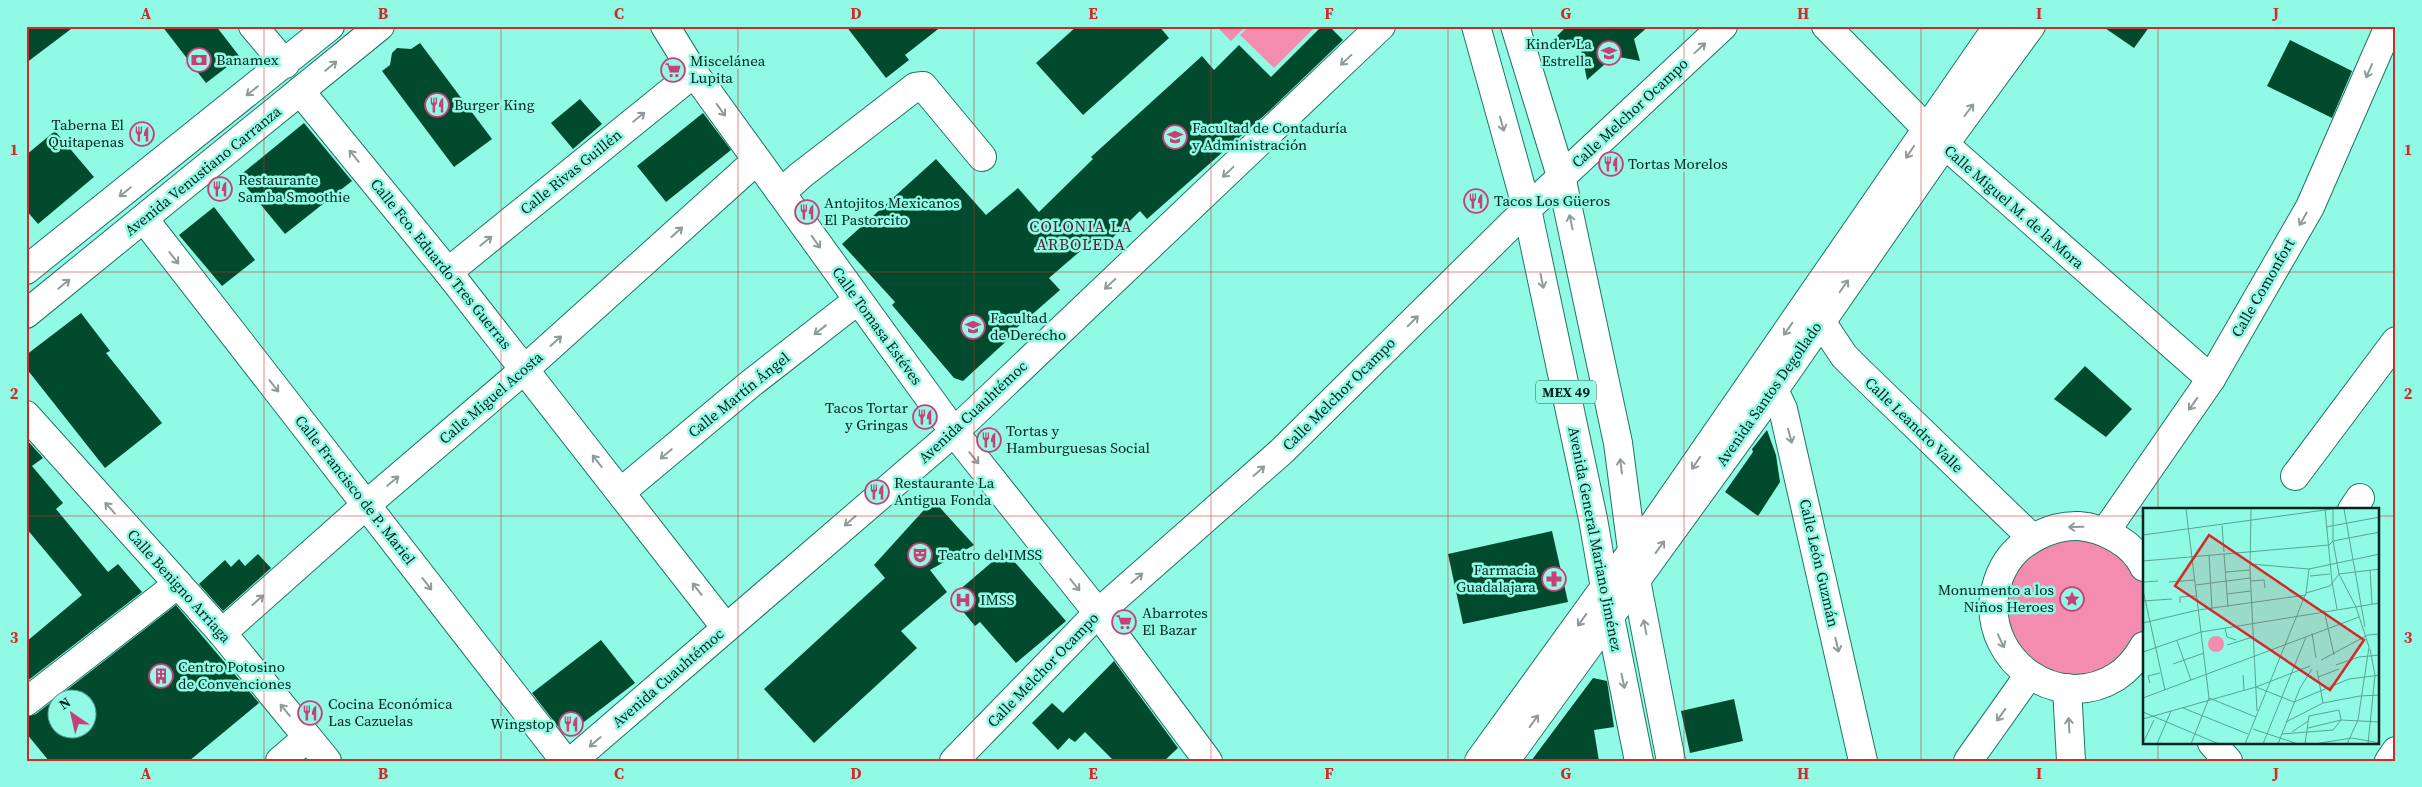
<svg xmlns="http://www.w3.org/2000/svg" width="2422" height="787" viewBox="0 0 2422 787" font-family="'Source Serif 4',serif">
  <rect width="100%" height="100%" fill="#90fae4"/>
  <g fill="#f38caf">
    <path d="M1216 26H1246L1231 41Z"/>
    <path d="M1249 26H1316L1274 68 1240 35Z"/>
    <circle cx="2077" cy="607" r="70"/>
  </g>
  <g fill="#014a2d" fill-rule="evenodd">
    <path d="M26 26H75L26 63Z"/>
    <path d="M162 26H216L240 57 206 83Z"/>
    <path d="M846 26H942L905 55 909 60 886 78Z"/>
    <path d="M1077 26H1159L1169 38 1083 115 1036 63Z"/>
    <path d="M1322 26H1329L1343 40 1268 112 1147 219 1140 211 1100 250 1092 241 1049 278 1060 290 1013 331V335L963 381 954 378 892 305 895 302 842 244 936 159 986 215 1018 188 1039 212 1093 159 1091 157 1202 56 1214 70 1239 45 1271 77Z"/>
    <path d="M1567 26H1649L1634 39 1640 61 1614 56 1587 80 1581 49 1550 43Z"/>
    <path d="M2102 26H2150L2134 48Z"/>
    <path d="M2290 40 2352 71 2332 118 2267 86Z"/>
    <path d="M420 43 492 139 454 167 382 71 390 65 392 53 397 48 411 49Z"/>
    <path d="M580 99 602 124 573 149 551 123Z"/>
    <path d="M703 113 731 150 666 202 637 166Z"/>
    <path d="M304 123 352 181 285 234 238 177Z"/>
    <path d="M55 131 94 177 38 224 26 210V155Z"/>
    <path d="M214 207 255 260 222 286 179 235Z"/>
    <path d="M81 313 110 351 106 353 162 423 105 468 26 368V355Z"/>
    <path d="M2085 366 2132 409 2106 437 2054 399Z"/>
    <path d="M1767 430 1776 455 1780 482 1758 516 1725 492 1753 452 1752 449Z"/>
    <path d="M26 439 43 458 32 466 63 503 56 509 108 572 118 564 142 592 26 682V642L82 595 26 528Z"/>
    <path d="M933 500 974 545 930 570 947 592 901 631 917 648 814 743 764 689 885 578 874 565Z"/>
    <path d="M1552 531 1568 602 1463 624 1448 554Z"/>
    <path d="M1005 551 1066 621 1016 663 980 622 975 626 951 597Z"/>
    <path d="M258 554 271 568 223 611 199 584 225 560 231 567 239 559 245 566Z"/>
    <path d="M176 605 259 703 189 761H49L26 733V717L36 714ZM58 700H88V730H58Z"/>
    <path d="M601 640 635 683 576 728 574 725 563 733 532 693Z"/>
    <path d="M1114 661 1178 748 1164 761H1114L1085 732 1075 742 1069 738 1058 750 1032 723 1052 703 1063 713Z"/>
    <path d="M1593 678 1607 681 1614 727 1594 730 1599 761H1531Z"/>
    <path d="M1734 699 1743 741 1690 753 1681 711Z"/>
  </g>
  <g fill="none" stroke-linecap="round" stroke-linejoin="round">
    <g stroke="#1e7566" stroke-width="30">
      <g id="minor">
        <path d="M253 26 285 64"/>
        <path d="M665 26 694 73 954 432 1098 613 1208 761"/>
        <path d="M1826 26 1926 128 2211 379"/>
        <path d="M300 91 448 272 726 628"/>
        <path d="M781 193 801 175 915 87 923 86 982 157"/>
        <path d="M144 219 565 761"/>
        <path d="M448 272 694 73"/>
        <path d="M1810 305 1844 356 1860 372 2032 538"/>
        <path d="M1758 376 1774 390 1783 409 1863 761"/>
        <path d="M26 415 222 633 327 761"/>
        <path d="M2295 476 2396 341"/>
        <path d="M621 492 749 385 858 300"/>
        <path d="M2352 510 2360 498"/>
        <path d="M2105 532 2211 379 2310 207 2389 26"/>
        <path d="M2144 567C2134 544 2104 528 2079 526 2057 525 2037 534 2020 547 2005 560 1997 578 1994 597 1986 662 2058 713 2116 677 2129 669 2137 658 2144 646"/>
        <path d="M222 633 366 505 525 369 757 160"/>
        <path d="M2067 688 2071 761"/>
        <path d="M26 702 178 584"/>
        <path d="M2212 743 2228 761"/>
        <path d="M280 761 307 738"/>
        <path d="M572 761 954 432 1381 26"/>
        <path d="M954 761 1098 613 1282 451 1527 209 1723 26"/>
        <path d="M1968 761 2029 675"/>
        <path d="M2389 761 2396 751"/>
      </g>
    </g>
    <g stroke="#1e7566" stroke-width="30">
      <g id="major">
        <path d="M1476 26 1527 209 1593 519 1610 617 1639 761"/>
        <path d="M1515 26 1561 176 1618 443 1636 580 1671 761"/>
        <path d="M26 270 330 26"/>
        <path d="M26 314 380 26"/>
        <path d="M1479 761 1605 587 1656 521 1998 26"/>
        <path d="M1505 761 1774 390 1944 145 2031 26"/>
      </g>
    </g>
    <use href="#minor" stroke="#fff" stroke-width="28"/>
    <use href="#major" stroke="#fff" stroke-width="28"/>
  </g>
  <defs><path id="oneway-shaft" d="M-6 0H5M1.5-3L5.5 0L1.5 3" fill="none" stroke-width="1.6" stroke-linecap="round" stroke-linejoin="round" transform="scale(1.25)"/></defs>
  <g stroke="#8d9c9a">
    <use href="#oneway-shaft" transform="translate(1700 48) rotate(-43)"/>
    <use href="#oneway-shaft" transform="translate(1346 60) rotate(137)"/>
    <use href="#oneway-shaft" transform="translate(331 66) rotate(-40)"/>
    <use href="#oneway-shaft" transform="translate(2369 71) rotate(114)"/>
    <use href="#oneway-shaft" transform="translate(252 91) rotate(141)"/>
    <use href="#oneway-shaft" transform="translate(721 110) rotate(54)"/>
    <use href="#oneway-shaft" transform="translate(1969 110) rotate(-53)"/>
    <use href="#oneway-shaft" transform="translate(639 117) rotate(-39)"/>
    <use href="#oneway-shaft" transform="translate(1502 124) rotate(74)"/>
    <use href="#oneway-shaft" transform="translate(1910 152) rotate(124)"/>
    <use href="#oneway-shaft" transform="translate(354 156) rotate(-129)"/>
    <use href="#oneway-shaft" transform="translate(1228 172) rotate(137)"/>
    <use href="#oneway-shaft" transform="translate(125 192) rotate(141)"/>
    <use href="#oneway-shaft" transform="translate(2303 219) rotate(120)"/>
    <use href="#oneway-shaft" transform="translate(1571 222) rotate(-102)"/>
    <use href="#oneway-shaft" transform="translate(677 232) rotate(-42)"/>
    <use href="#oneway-shaft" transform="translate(486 241) rotate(-39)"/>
    <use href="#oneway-shaft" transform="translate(816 242) rotate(54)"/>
    <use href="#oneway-shaft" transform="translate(174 258) rotate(52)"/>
    <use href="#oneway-shaft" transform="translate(1542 281) rotate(78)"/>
    <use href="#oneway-shaft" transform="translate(64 284) rotate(-39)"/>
    <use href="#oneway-shaft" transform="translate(1110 284) rotate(137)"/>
    <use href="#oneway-shaft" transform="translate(1844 286) rotate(-55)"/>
    <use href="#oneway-shaft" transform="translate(1413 321) rotate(-45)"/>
    <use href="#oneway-shaft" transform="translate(1788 329) rotate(125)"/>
    <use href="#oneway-shaft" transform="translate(820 330) rotate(142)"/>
    <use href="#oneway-shaft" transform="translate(556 341) rotate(-42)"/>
    <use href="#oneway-shaft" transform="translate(274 386) rotate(52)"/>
    <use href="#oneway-shaft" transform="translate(2193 404) rotate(125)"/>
    <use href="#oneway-shaft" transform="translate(1790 436) rotate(75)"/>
    <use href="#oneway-shaft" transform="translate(666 454) rotate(140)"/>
    <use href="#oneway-shaft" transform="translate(974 458) rotate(51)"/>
    <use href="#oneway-shaft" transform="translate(597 461) rotate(-128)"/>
    <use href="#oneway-shaft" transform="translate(1696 463) rotate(124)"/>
    <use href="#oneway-shaft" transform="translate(1621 466) rotate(-97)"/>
    <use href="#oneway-shaft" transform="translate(1259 471) rotate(-41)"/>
    <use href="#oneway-shaft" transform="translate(393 481) rotate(-40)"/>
    <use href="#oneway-shaft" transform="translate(110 508) rotate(-132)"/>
    <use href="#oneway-shaft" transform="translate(850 521) rotate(139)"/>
    <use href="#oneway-shaft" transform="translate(2076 527) rotate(179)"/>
    <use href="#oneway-shaft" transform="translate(1660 547) rotate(-54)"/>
    <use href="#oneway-shaft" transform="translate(1137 578) rotate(-41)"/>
    <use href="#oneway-shaft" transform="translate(427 584) rotate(52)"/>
    <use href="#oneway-shaft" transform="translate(1075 585) rotate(51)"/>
    <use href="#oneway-shaft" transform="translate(697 589) rotate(-128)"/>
    <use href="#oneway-shaft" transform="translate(258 600) rotate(-42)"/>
    <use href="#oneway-shaft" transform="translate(1582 620) rotate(126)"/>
    <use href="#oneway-shaft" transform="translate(1645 627) rotate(-101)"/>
    <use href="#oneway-shaft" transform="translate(2001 641) rotate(65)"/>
    <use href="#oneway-shaft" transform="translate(1837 645) rotate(77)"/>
    <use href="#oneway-shaft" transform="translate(1623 681) rotate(78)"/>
    <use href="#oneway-shaft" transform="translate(285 710) rotate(-129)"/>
    <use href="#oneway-shaft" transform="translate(2001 715) rotate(126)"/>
    <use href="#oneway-shaft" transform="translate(1534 721) rotate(-54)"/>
    <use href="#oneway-shaft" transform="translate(2069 725) rotate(-93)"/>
    <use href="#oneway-shaft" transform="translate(595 742) rotate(139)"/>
  </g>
  <path fill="none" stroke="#d62828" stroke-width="1" stroke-opacity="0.55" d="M264 26V761M501 26V761M738 26V761M974 26V761M1211 26V761M1448 26V761M1684 26V761M1921 26V761M2158 26V510M26 272H2396M26 516H2144M2378 516H2396M2158 743V761"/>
  <defs>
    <g id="school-ring" transform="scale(1.25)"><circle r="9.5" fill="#90fae4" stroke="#c93f79" stroke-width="1.5"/><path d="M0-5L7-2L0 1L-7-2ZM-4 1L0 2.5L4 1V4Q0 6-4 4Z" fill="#c93f79"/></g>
    <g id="bank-ring" transform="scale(1.25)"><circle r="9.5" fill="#90fae4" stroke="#c93f79" stroke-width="1.5"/><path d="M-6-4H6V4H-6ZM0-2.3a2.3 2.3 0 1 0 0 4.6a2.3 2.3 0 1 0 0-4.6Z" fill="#c93f79"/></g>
    <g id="supermarket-ring" transform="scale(1.25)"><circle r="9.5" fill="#90fae4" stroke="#c93f79" stroke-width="1.5"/><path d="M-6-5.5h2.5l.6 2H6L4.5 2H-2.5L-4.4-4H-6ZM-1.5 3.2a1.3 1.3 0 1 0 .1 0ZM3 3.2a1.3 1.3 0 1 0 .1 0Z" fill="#c93f79"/></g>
    <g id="restaurant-ring" transform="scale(1.25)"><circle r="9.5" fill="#90fae4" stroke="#c93f79" stroke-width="1.5"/><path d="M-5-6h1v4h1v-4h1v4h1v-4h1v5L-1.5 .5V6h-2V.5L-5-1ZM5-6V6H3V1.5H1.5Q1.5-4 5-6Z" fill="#c93f79"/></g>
    <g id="university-ring" transform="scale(1.25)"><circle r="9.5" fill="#90fae4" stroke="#c93f79" stroke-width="1.5"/><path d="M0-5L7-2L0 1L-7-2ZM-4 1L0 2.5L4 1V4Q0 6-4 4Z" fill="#c93f79"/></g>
    <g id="theatre-ring" transform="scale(1.25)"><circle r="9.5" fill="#90fae4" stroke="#c93f79" stroke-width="1.5"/><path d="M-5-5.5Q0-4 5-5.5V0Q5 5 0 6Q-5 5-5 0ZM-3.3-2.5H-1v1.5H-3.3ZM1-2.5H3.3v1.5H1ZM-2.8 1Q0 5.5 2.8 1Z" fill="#c93f79"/></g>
    <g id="pharmacy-ring" transform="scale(1.25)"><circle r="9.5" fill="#90fae4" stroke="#c93f79" stroke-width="1.5"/><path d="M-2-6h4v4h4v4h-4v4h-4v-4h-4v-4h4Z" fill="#c93f79"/></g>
    <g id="sight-ring" transform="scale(1.25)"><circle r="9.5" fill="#90fae4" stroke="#c93f79" stroke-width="1.5"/><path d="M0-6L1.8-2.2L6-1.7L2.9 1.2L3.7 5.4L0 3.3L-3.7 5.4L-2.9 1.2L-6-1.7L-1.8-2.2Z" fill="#c93f79"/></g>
    <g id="hospital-ring" transform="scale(1.25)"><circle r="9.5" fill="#90fae4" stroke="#c93f79" stroke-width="1.5"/><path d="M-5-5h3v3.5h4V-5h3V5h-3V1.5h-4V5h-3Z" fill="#c93f79"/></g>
    <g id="building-ring" transform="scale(1.25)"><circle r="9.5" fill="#90fae4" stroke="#c93f79" stroke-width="1.5"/><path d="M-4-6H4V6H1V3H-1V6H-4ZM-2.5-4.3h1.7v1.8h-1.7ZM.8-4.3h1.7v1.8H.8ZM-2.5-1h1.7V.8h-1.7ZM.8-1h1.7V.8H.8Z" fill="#c93f79"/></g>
  </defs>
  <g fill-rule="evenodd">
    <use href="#school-ring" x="1609" y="53"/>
    <use href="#bank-ring" x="199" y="60"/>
    <use href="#supermarket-ring" x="673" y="70"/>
    <use href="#restaurant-ring" x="437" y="105"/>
    <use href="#restaurant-ring" x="142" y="134"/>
    <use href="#school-ring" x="1175" y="137"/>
    <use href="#restaurant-ring" x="1611" y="164"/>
    <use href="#restaurant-ring" x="220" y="189"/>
    <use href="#restaurant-ring" x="1476" y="201"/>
    <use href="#restaurant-ring" x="807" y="212"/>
    <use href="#university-ring" x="973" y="327"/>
    <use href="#restaurant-ring" x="925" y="417"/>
    <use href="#restaurant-ring" x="989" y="440"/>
    <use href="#restaurant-ring" x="877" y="492"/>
    <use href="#theatre-ring" x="920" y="555"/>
    <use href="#pharmacy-ring" x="1554" y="579"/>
    <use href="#sight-ring" x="2072" y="599"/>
    <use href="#hospital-ring" x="963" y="600"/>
    <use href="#supermarket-ring" x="1124" y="622"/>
    <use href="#building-ring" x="161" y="676"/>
    <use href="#restaurant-ring" x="310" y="713"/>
    <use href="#restaurant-ring" x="571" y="724"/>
  </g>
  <g text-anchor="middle" stroke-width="5" stroke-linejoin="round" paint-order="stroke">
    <rect fill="#90fae4" stroke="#2c6459" stroke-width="1" x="1536" y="380.5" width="60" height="23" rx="4"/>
    <g font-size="14" font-weight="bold" fill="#01241e">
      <text x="1566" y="397">MEX 49</text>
    </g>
    <g font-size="15" fill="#01241e" stroke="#90fae4" text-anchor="start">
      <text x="1592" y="49" text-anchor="end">Kinder La<tspan x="1592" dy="17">Estrella</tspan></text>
      <text x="216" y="65">Banamex</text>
      <text x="690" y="66">Miscelánea<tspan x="690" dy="17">Lupita</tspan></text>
      <text x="454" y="110">Burger King</text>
      <text x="124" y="130" text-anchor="end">Taberna El<tspan x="124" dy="17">Quitapenas</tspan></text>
      <text x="1192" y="133">Facultad de Contaduría<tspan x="1192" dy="17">y Administración</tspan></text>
      <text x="1628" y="169">Tortas Morelos</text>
      <text x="238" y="185">Restaurante<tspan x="238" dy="17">Samba Smoothie</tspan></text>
      <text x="1494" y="206">Tacos Los Güeros</text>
      <text x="824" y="208">Antojitos Mexicanos<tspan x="824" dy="17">El Pastorcito</tspan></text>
      <text x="990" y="323">Facultad<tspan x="990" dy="17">de Derecho</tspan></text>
      <text x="908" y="413" text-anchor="end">Tacos Tortar<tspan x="908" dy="17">y Gringas</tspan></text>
      <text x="1006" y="436">Tortas y<tspan x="1006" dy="17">Hamburguesas Social</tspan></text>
      <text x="894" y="488">Restaurante La<tspan x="894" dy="17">Antigua Fonda</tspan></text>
      <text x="938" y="560">Teatro del IMSS</text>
      <text x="1536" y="575" text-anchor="end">Farmacia<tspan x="1536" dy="17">Guadalajara</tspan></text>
      <text x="2054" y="595" text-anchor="end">Monumento a los<tspan x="2054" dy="17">Niños Heroes</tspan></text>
      <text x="980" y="605">IMSS</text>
      <text x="1142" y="618">Abarrotes<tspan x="1142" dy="17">El Bazar</tspan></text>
      <text x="178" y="672">Centro Potosino<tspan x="178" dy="17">de Convenciones</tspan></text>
      <text x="328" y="709">Cocina Económica<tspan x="328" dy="17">Las Cazuelas</tspan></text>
      <text x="554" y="729" text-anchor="end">Wingstop</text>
    </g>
    <g font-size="15" fill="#01241e" stroke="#90fae4">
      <text transform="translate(1630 113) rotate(-43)" y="5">Calle Melchor Ocampo</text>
      <text transform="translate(203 171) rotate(-39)" y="5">Avenida Venustiano Carranza</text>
      <text transform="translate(571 172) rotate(-39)" y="5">Calle Rivas Guillén</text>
      <text transform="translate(2014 207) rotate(41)" y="5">Calle Miguel M. de la Mora</text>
      <text transform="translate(441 264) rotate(51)" y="5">Calle Fco. Eduardo Tres Guerras</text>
      <text transform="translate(2263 288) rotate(-60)" y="5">Calle Comonfort</text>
      <text transform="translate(877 326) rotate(54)" y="5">Calle Tomasa Estéves</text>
      <text transform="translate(1339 394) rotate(-45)" y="5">Calle Melchor Ocampo</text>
      <text transform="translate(1769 394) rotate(-55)" y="5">Avenida Santos Degollado</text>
      <text transform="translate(739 395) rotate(-39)" y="5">Calle Martín Ángel</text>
      <text transform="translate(491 398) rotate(-41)" y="5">Calle Miguel Acosta</text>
      <text transform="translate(973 412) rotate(-43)" y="5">Avenida Cuauhtémoc</text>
      <text transform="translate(1914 425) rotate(44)" y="5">Calle Leandro Valle</text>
      <text transform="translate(355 490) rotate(52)" y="5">Calle Francisco de P. Mariel</text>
      <text transform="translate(1595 539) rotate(79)" y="5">Avenida General Mariano Jiménez</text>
      <text transform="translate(1819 563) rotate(77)" y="5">Calle León Guzmán</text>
      <text transform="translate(179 586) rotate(48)" y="5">Calle Benigno Arriaga</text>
      <text transform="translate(1043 670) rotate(-46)" y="5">Calle Melchor Ocampo</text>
      <text transform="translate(668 678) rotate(-41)" y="5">Avenida Cuauhtémoc</text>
    </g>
    <g font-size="16" letter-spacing="1" fill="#5d1b36" stroke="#90fae4">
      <text x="1081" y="232">COLONIA LA<tspan x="1081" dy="18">ARBOLEDA</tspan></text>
    </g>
  </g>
  <g transform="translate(2143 508)">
    <rect width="236" height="236" fill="#90fae4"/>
    <path d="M65 136a8 8 0 1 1 16 0a8 8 0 1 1-16 0Z" fill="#f38caf"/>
    <path fill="none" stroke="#57a495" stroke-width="1" d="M43 1 66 190 48 236M108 1 107 62 114 203M182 1 189 74M190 1V33L196 66 213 99 226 139 215 212 204 236M201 1 222 119M79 17 81 44M183 19 237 9M0 27 189 1M190 33 237 24M81 46 85 99M66 47 69 101M0 53 186 37 190 33M107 56 166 61 237 46M227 62 229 96M83 64 107 62M196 66 237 61M167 68 187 66M108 73 121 72 122 80M0 74 15 73M26 74 52 72M189 74 194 101M53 77 107 70M0 82 22 182M163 85 166 61M163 85 187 78 196 66M84 86 108 83M0 93 29 91M37 95V89L54 88M181 102 191 147M0 115 55 102 163 87M82 120 84 129 93 132M169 125 173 150M34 133 48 172M84 137 110 129M0 144 58 124 237 95M178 152 225 127 237 126M30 156 61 145M193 157 216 149 237 147M174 162 180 195M100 167 101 182M175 169 196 161M222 169 237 167M7 175 5 168 17 165M113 179 151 194 206 171 222 169M217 188 237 187M0 190 216 109M66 190 113 209M40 200 105 226M0 204 76 236M166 208 196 202 198 212M0 211 113 179 167 158M143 214 180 195 217 188M165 220 198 212 237 214M110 221 155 236M149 224 165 213M139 226 190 222 198 212M0 235 11 212M14 236 28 203M102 236 163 85M120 236 163 129M135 236 157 180 169 161M162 236 166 208M171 236 209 230 237 235M225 236 232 167 227 141"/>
    <path fill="#d62828" fill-opacity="0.15" stroke="#d62828" stroke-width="2.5" d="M66 27 221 132 187 182 32 78Z"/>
    <rect width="236" height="236" fill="none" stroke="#01241e" stroke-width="2.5"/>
  </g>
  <rect width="2422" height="787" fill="none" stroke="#90fae4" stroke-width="55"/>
  <g transform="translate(72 714) rotate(326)"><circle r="24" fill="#90fae4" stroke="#57a495"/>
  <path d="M0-4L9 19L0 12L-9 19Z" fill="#c93f79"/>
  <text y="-8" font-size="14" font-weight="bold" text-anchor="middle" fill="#01241e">N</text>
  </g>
  <rect x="28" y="28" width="2366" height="732" fill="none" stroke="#d62828" stroke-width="2"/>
  <g font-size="16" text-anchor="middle" font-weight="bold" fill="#d62828">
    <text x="146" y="19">A</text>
    <text x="383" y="19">B</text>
    <text x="619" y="19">C</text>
    <text x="856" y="19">D</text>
    <text x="1093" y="19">E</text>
    <text x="1329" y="19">F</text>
    <text x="1566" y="19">G</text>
    <text x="1803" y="19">H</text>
    <text x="2039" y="19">I</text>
    <text x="2276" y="19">J</text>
    <text x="14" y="155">1</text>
    <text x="2408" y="155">1</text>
    <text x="14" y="399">2</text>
    <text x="2408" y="399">2</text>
    <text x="14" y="643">3</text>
    <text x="2408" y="643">3</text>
    <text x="146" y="779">A</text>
    <text x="383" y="779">B</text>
    <text x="619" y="779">C</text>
    <text x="856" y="779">D</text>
    <text x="1093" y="779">E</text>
    <text x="1329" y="779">F</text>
    <text x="1566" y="779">G</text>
    <text x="1803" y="779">H</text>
    <text x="2039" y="779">I</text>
    <text x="2276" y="779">J</text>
  </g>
</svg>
